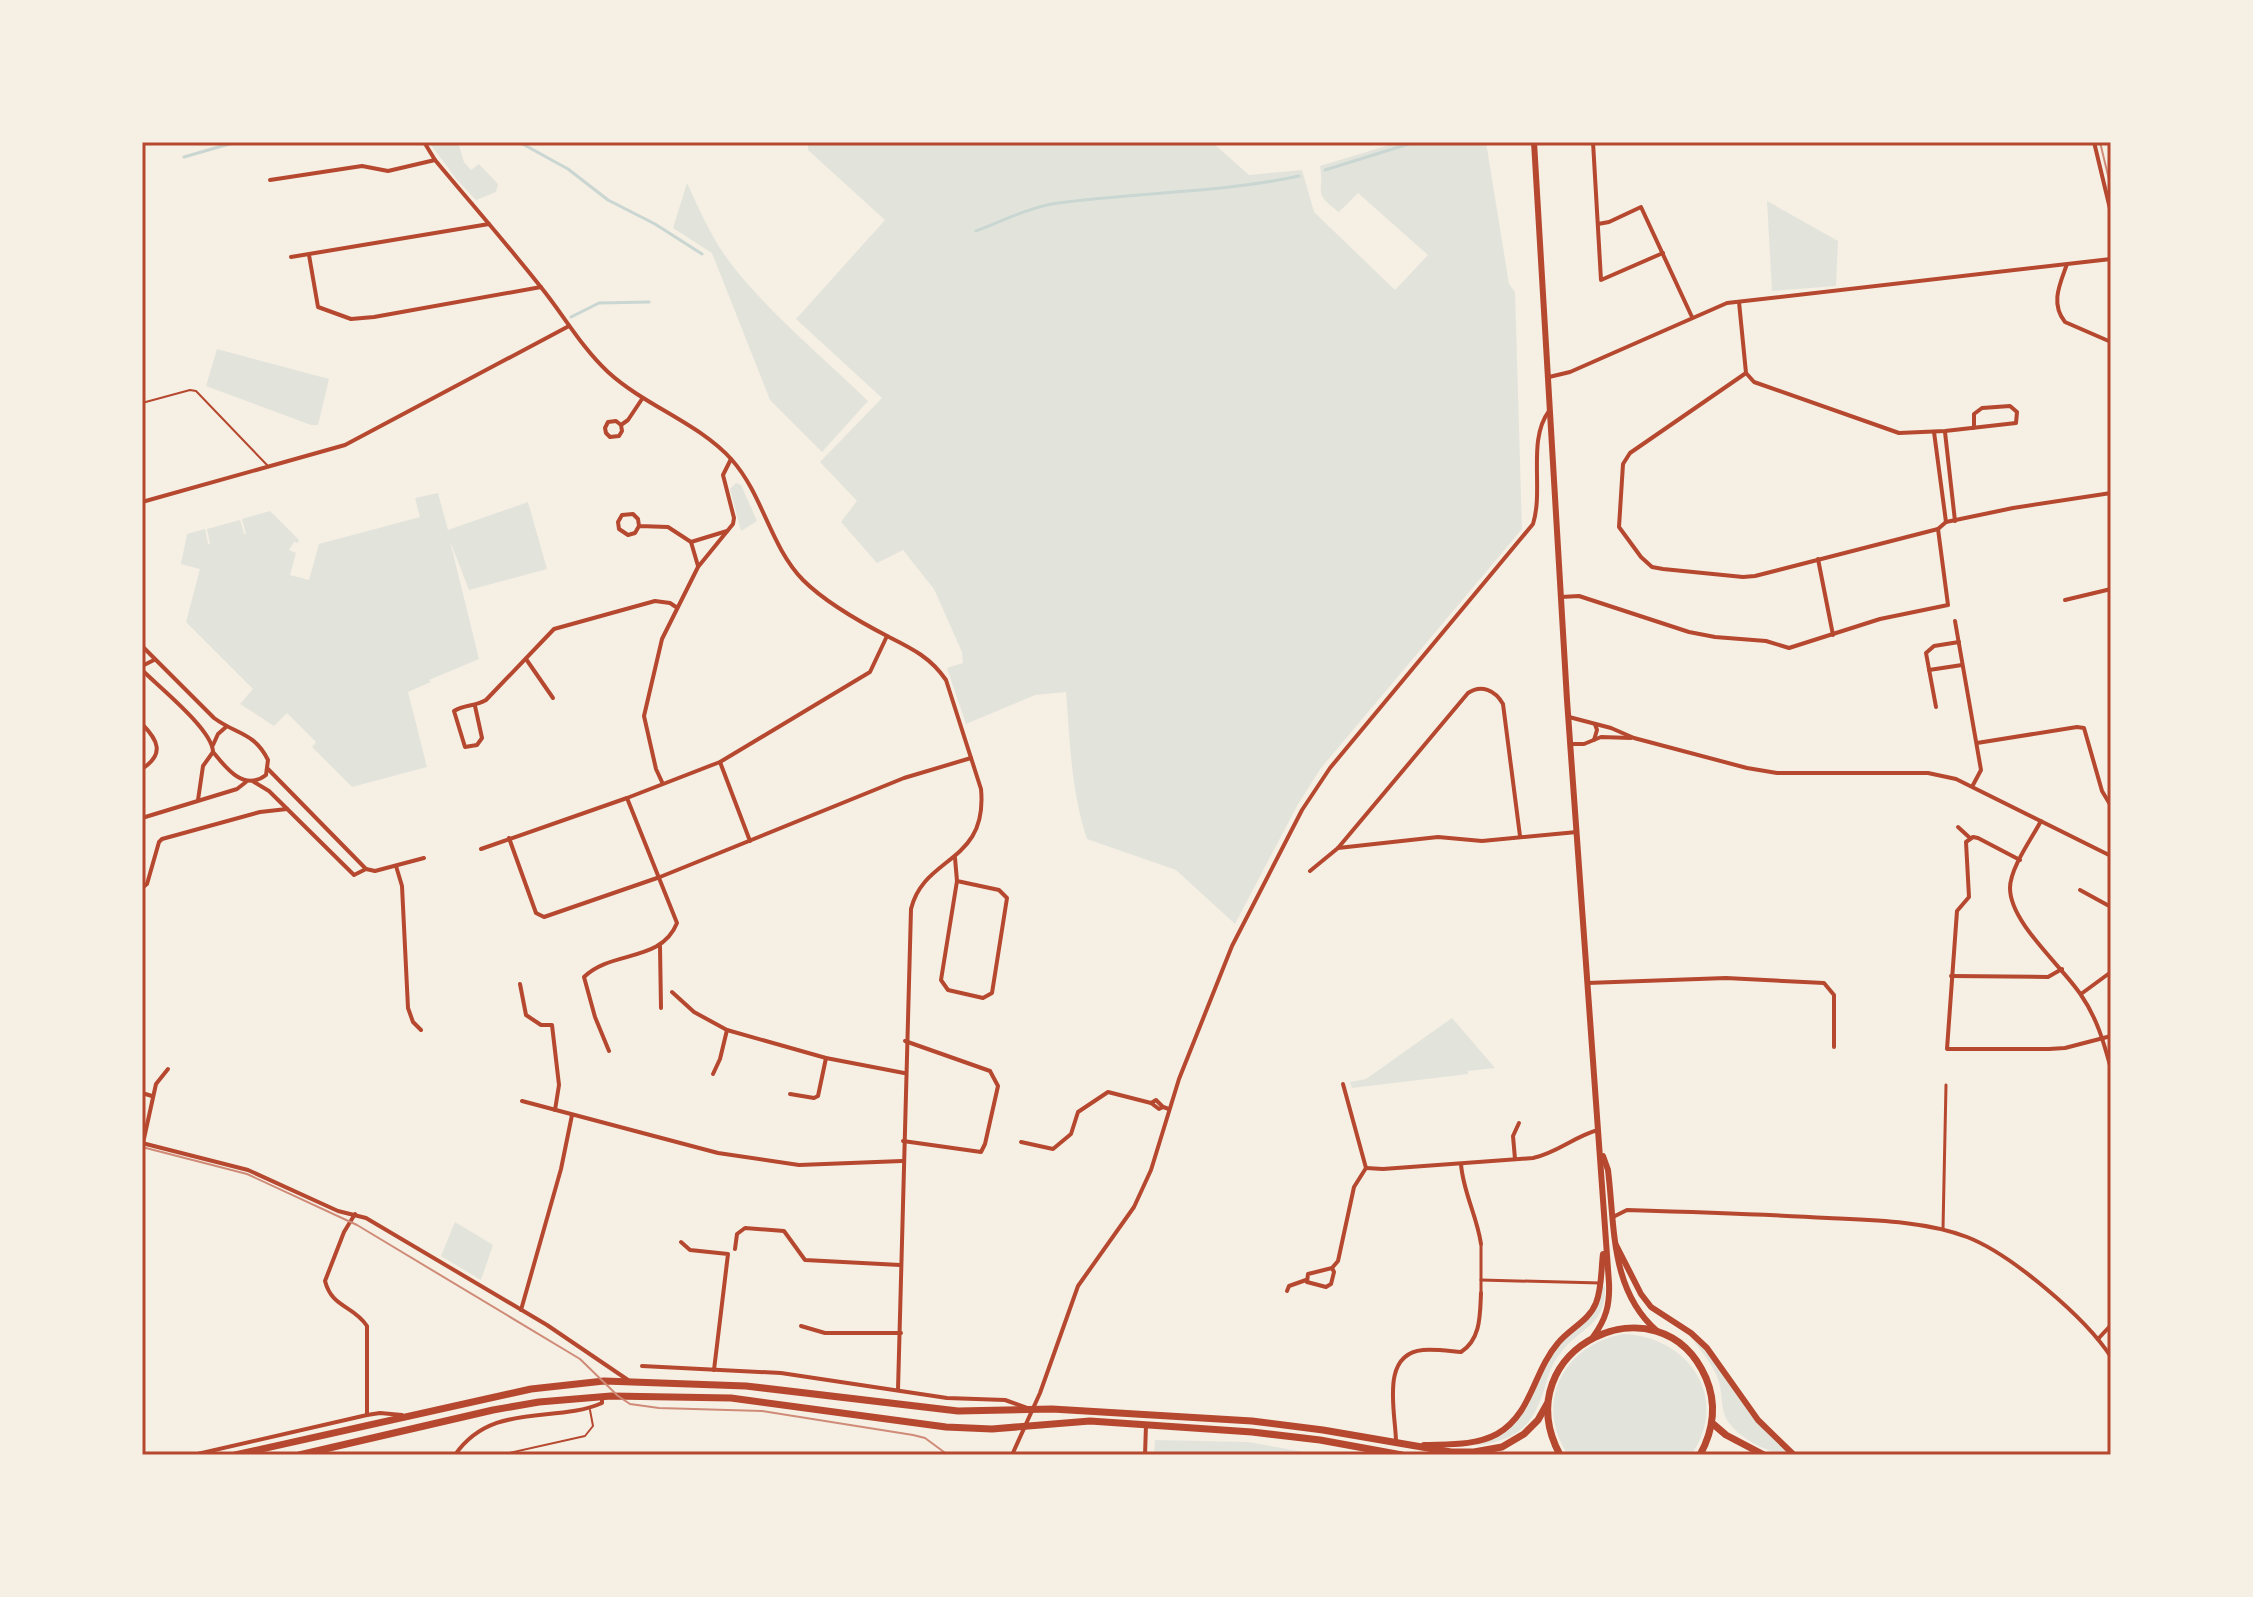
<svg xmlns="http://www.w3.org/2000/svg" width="2253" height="1597" viewBox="0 0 2253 1597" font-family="Figtree,sans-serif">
  <rect width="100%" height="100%" fill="#f6efe4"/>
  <g fill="#e2e4dc">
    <path d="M429 142H458L464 162 471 170 479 164 498 184 496 192 476 200 457 180Z"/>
    <path d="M808 142H1212L1249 175 1302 170 1314 212 1395 290 1428 255 1358 193 1339 212C1311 191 1325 194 1320 166L1399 142H1486L1509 284 1515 292 1522 529 1321 768 1297 806 1235 924 1176 870 1087 839C1071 791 1070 742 1066 692L1035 695 966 724 947 668 963 663 962 652 934 589 903 550 877 563 841 522 857 501 820 462 882 398 796 319 885 220 808 150Z"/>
    <path d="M687 183C700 211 713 241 732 265 771 315 823 357 868 401L822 452 770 400 712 253 673 228Z"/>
    <path d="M1767 201 1838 241 1836 286 1772 291Z"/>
    <path d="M217 349 329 379 318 425H311L206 386Z"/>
    <path d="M736 483 741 485 757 521 741 531 730 489Z"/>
    <path d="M438 493 448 530 528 502 547 569 469 590 450 541 479 659 429 680 431 682 408 692 427 767 352 787 312 747 316 742 287 713 274 726 240 704 253 689 186 622 200 569 181 564 187 534 205 529 208 544H210L207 529 240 520 244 534H246L242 519 270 511 299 540 298 543 294 542 289 550 296 553 290 575 309 580 319 544 420 517 415 498Z"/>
    <path d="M1452 1018 1495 1068 1468 1071V1074L1352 1088 1350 1082 1366 1079Z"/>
    <path d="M455 1222 493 1245 481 1280 441 1256Z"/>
    <path d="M1605 1286C1606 1328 1580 1326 1560 1354 1552 1363 1548 1376 1545 1387 1532 1428 1518 1439 1476 1446 1500 1436 1520 1424 1531 1399 1537 1386 1540 1371 1548 1359 1568 1329 1594 1328 1602 1287Z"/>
    <path d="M1623 1334C1688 1336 1731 1398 1691 1455H1568C1533 1402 1564 1345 1623 1334Z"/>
    <path d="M1692 1339 1706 1351 1749 1413 1790 1455C1770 1455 1730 1435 1724 1413 1721 1403 1722 1392 1719 1382 1714 1366 1702 1352 1692 1339Z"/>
    <path d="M1155 1440 1248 1442 1321 1455H1154Z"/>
  </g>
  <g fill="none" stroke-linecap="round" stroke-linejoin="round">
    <g stroke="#c9d6d2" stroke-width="3">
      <path d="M519 142 568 169 608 200 655 224 702 254"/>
      <path d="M184 157 236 142"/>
      <path d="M1325 170 1415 142"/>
      <path d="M976 231C1002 221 1030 207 1058 203 1138 192 1220 193 1299 176"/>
      <path d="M571 317 599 303 649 302"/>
    </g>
    <g stroke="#b5482f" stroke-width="2">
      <path d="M142 403 190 390 196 391 267 465"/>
      <path d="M500 1455 585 1436 593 1426 590 1410"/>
    </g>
    <g stroke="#b5482f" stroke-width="3">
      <path d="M1943 1229 1946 1085"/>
      <path d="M1481 1245V1293"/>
      <path d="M1481 1280 1600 1283"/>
    </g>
    <g stroke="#b5482f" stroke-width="4">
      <path d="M424 142 435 160C470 202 506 243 540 286 563 314 581 347 608 372 645 406 699 423 732 460 763 495 770 546 803 580 826 603 860 622 889 637 913 649 931 658 946 680L981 789C988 864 924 855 911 909L898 1390"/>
      <path d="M1593 142 1601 280 1663 253"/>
      <path d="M2094 142 2111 213"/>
      <path d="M2110 142 2111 147"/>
      <path d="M270 180 362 166 388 171 435 160"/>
      <path d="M1598 224 1609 222 1641 207 1692 317"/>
      <path d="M309 255 318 307 351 319 374 317 541 287"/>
      <path d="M291 257 489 224"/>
      <path d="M2067 264C2060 284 2050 303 2065 322L2111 342"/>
      <path d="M1739 302 1746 373 1630 453 1623 464 1619 527 1641 557 1652 567 1663 569 1743 577 1755 576 1938 529 1946 522 2013 508 2111 493"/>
      <path d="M1746 373 1754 382 1899 433 1945 431 2016 423 2017 412 2010 406 1982 408 1974 414V428"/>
      <path d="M1549 377 1570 372 1727 303 2111 259"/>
      <path d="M621 425 616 421 608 422 605 428 606 433 610 437 619 436 622 431 621 425 628 420 642 399"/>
      <path d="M1934 432 1946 522"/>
      <path d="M1945 432 1955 521"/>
      <path d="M142 502 345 445 569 326"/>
      <path d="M639 526 638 519 633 514 622 515 618 522 619 529 628 535 635 533 639 526 668 527 691 542 698 566"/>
      <path d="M691 542 727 531"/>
      <path d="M1818 559 1833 635"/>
      <path d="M1561 597 1579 596 1689 632 1715 637 1766 641 1789 648 1880 619 1948 605 1938 529"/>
      <path d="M2065 600 2111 589"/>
      <path d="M1955 621 1981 770 1973 785"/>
      <path d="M142 646 214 718C237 735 254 732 268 760L266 775C244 792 226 768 213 752 213 730 158 686 142 670"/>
      <path d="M526 659 553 698"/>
      <path d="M142 666 154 660"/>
      <path d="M1929 670 1962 665"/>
      <path d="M475 706 482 738 477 745 465 747 454 711C465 704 474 707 486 700L554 629 655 601 670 603 676 607"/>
      <path d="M1936 707 1926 653 1934 646 1959 642"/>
      <path d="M1569 717 1611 728 1634 738 1747 768 1777 773H1928L1956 779 2111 856"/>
      <path d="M142 724C158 740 165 754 142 769"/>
      <path d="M1594 740 1597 730 1595 724"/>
      <path d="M1977 743 2077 727 2084 728 2102 791 2111 806"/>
      <path d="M1571 744H1584L1601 737 1631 738"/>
      <path d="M213 745 218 734 226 727"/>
      <path d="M720 762 750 841"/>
      <path d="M268 769 366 869"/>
      <path d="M254 782 269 791 354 875 366 869 375 871 424 858"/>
      <path d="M662 782 656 769 644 716 662 639 698 567 733 524 734 518 723 475 731 459"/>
      <path d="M198 800 203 766 213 752"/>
      <path d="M142 818 237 789 246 782"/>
      <path d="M2041 821C2032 838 2010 868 2010 888 2010 923 2062 966 2081 995 2097 1018 2104 1043 2111 1069"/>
      <path d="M1958 827 1970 838"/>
      <path d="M509 838 536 913 544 917 660 877 904 778 971 758"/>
      <path d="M1338 848 1438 837 1482 841 1577 832"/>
      <path d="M481 849 627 798 720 762 870 672 887 636"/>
      <path d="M955 858 957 881 941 980 948 990 983 998 992 993 1007 898 999 890 957 881"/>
      <path d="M2020 860 1978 838 1973 837 1966 842 1969 897 1957 911 1947 1049H2049L2065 1048 2111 1036"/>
      <path d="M396 866 402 886 408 1008 413 1022 421 1030"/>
      <path d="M1310 871 1338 848 1468 693C1481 684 1495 690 1503 704L1520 836"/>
      <path d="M142 888 147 884 159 842 162 839 260 812 287 809"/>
      <path d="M2080 890 2111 907"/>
      <path d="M660 946 661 1008"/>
      <path d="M1951 976 2048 977 2062 969"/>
      <path d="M1587 983 1726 978 1824 983 1834 995V1047"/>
      <path d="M520 984 526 1015 541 1025H552L559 1085 555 1110"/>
      <path d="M672 992 694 1012 727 1030 826 1058 904 1073"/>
      <path d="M2081 994 2111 972"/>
      <path d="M609 1051 595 1017 584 977C611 950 661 963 677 923L627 798"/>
      <path d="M713 1074 720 1059 727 1030"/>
      <path d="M1343 1084 1366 1168"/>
      <path d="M142 1093 152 1096"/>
      <path d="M790 1094 814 1098 818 1096 826 1058"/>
      <path d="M522 1101 718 1153 799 1165 902 1161"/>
      <path d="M1151 1103 1156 1100 1163 1107"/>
      <path d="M903 1141 981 1152 985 1144 998 1086 990 1071 905 1041"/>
      <path d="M1021 1142 1053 1149 1071 1134 1078 1112 1108 1092 1151 1103 1159 1109 1163 1107 1169 1109"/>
      <path d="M142 1143 248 1170 338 1211 366 1218 547 1325 628 1380"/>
      <path d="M143 1143 156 1084 168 1069"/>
      <path d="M1515 1159 1513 1136 1519 1123"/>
      <path d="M1461 1164C1463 1192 1477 1216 1481 1244"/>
      <path d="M1366 1168 1383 1169 1533 1158C1557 1153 1575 1136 1598 1130"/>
      <path d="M355 1214 344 1232 325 1281C332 1308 353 1305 367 1326V1415"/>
      <path d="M1613 1217 1627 1210C1694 1212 1761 1214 1828 1218 1872 1220 1926 1221 1967 1237 2011 1254 2086 1318 2111 1357"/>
      <path d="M681 1242 690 1250 728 1254 714 1370"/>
      <path d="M735 1249 737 1234 745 1228 784 1231 805 1260 900 1265"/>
      <path d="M1332 1268 1308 1274 1307 1282 1326 1287 1331 1284 1334 1272 1332 1268 1338 1261 1354 1187 1366 1168"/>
      <path d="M1287 1291 1289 1286 1306 1280"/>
      <path d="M521 1310 561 1169 572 1115"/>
      <path d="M801 1326 825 1333H901"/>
      <path d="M2098 1339 2111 1325"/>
      <path d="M642 1366 781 1373 947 1398 1005 1400 1027 1408"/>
      <path d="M1396 1442C1396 1414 1379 1354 1423 1350 1435 1349 1449 1351 1461 1352 1481 1339 1480 1315 1481 1293"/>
      <path d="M193 1455 367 1415 380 1413 402 1415"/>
      <path d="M455 1455C492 1401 555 1424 602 1403V1396"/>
      <path d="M1012 1455 1040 1393 1078 1286 1134 1207 1151 1170 1179 1079 1232 946 1302 810 1330 768 1533 524C1544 489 1527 440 1549 411"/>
      <path d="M1145 1455 1146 1425"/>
    </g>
    <g stroke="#b5482f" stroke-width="6">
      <path d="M1534 142 1567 700 1609 1283C1610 1305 1606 1319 1593 1337"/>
      <path d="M1603 1156 1608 1170C1615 1227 1610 1290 1657 1331"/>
      <path d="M1616 1245 1641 1294 1651 1307 1691 1333 1707 1348 1758 1420 1794 1455"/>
      <path d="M1424 1445C1448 1444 1475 1446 1497 1434 1532 1414 1533 1372 1558 1343 1569 1329 1589 1321 1596 1303 1602 1288 1601 1269 1603 1254"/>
    </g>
    <g stroke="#b5482f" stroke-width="7">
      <path d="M1712 1423 1726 1435 1764 1455"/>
      <path d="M235 1455 531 1389 604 1381 746 1386 958 1411 1052 1409 1252 1421 1323 1430 1451 1452H1474L1502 1447 1524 1434 1538 1420 1547 1404"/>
      <path d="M299 1455 493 1410 539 1402 611 1396 731 1398 946 1427 992 1429 1090 1421 1252 1432 1320 1440 1402 1455"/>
      <path d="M1560 1455C1503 1348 1661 1274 1706 1378 1717 1404 1713 1431 1700 1455"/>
    </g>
    <g stroke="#cf8b77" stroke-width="2">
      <path d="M2100 142 2111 188"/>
      <path d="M142 1147 247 1174 357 1225 580 1359 618 1396 630 1404 659 1408 762 1411 913 1435 925 1438 948 1455"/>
    </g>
  </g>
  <rect width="2253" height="1597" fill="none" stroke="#f6efe4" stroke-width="288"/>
  <rect x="144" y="144" width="1965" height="1309" fill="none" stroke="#b5482f" stroke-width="3"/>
</svg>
